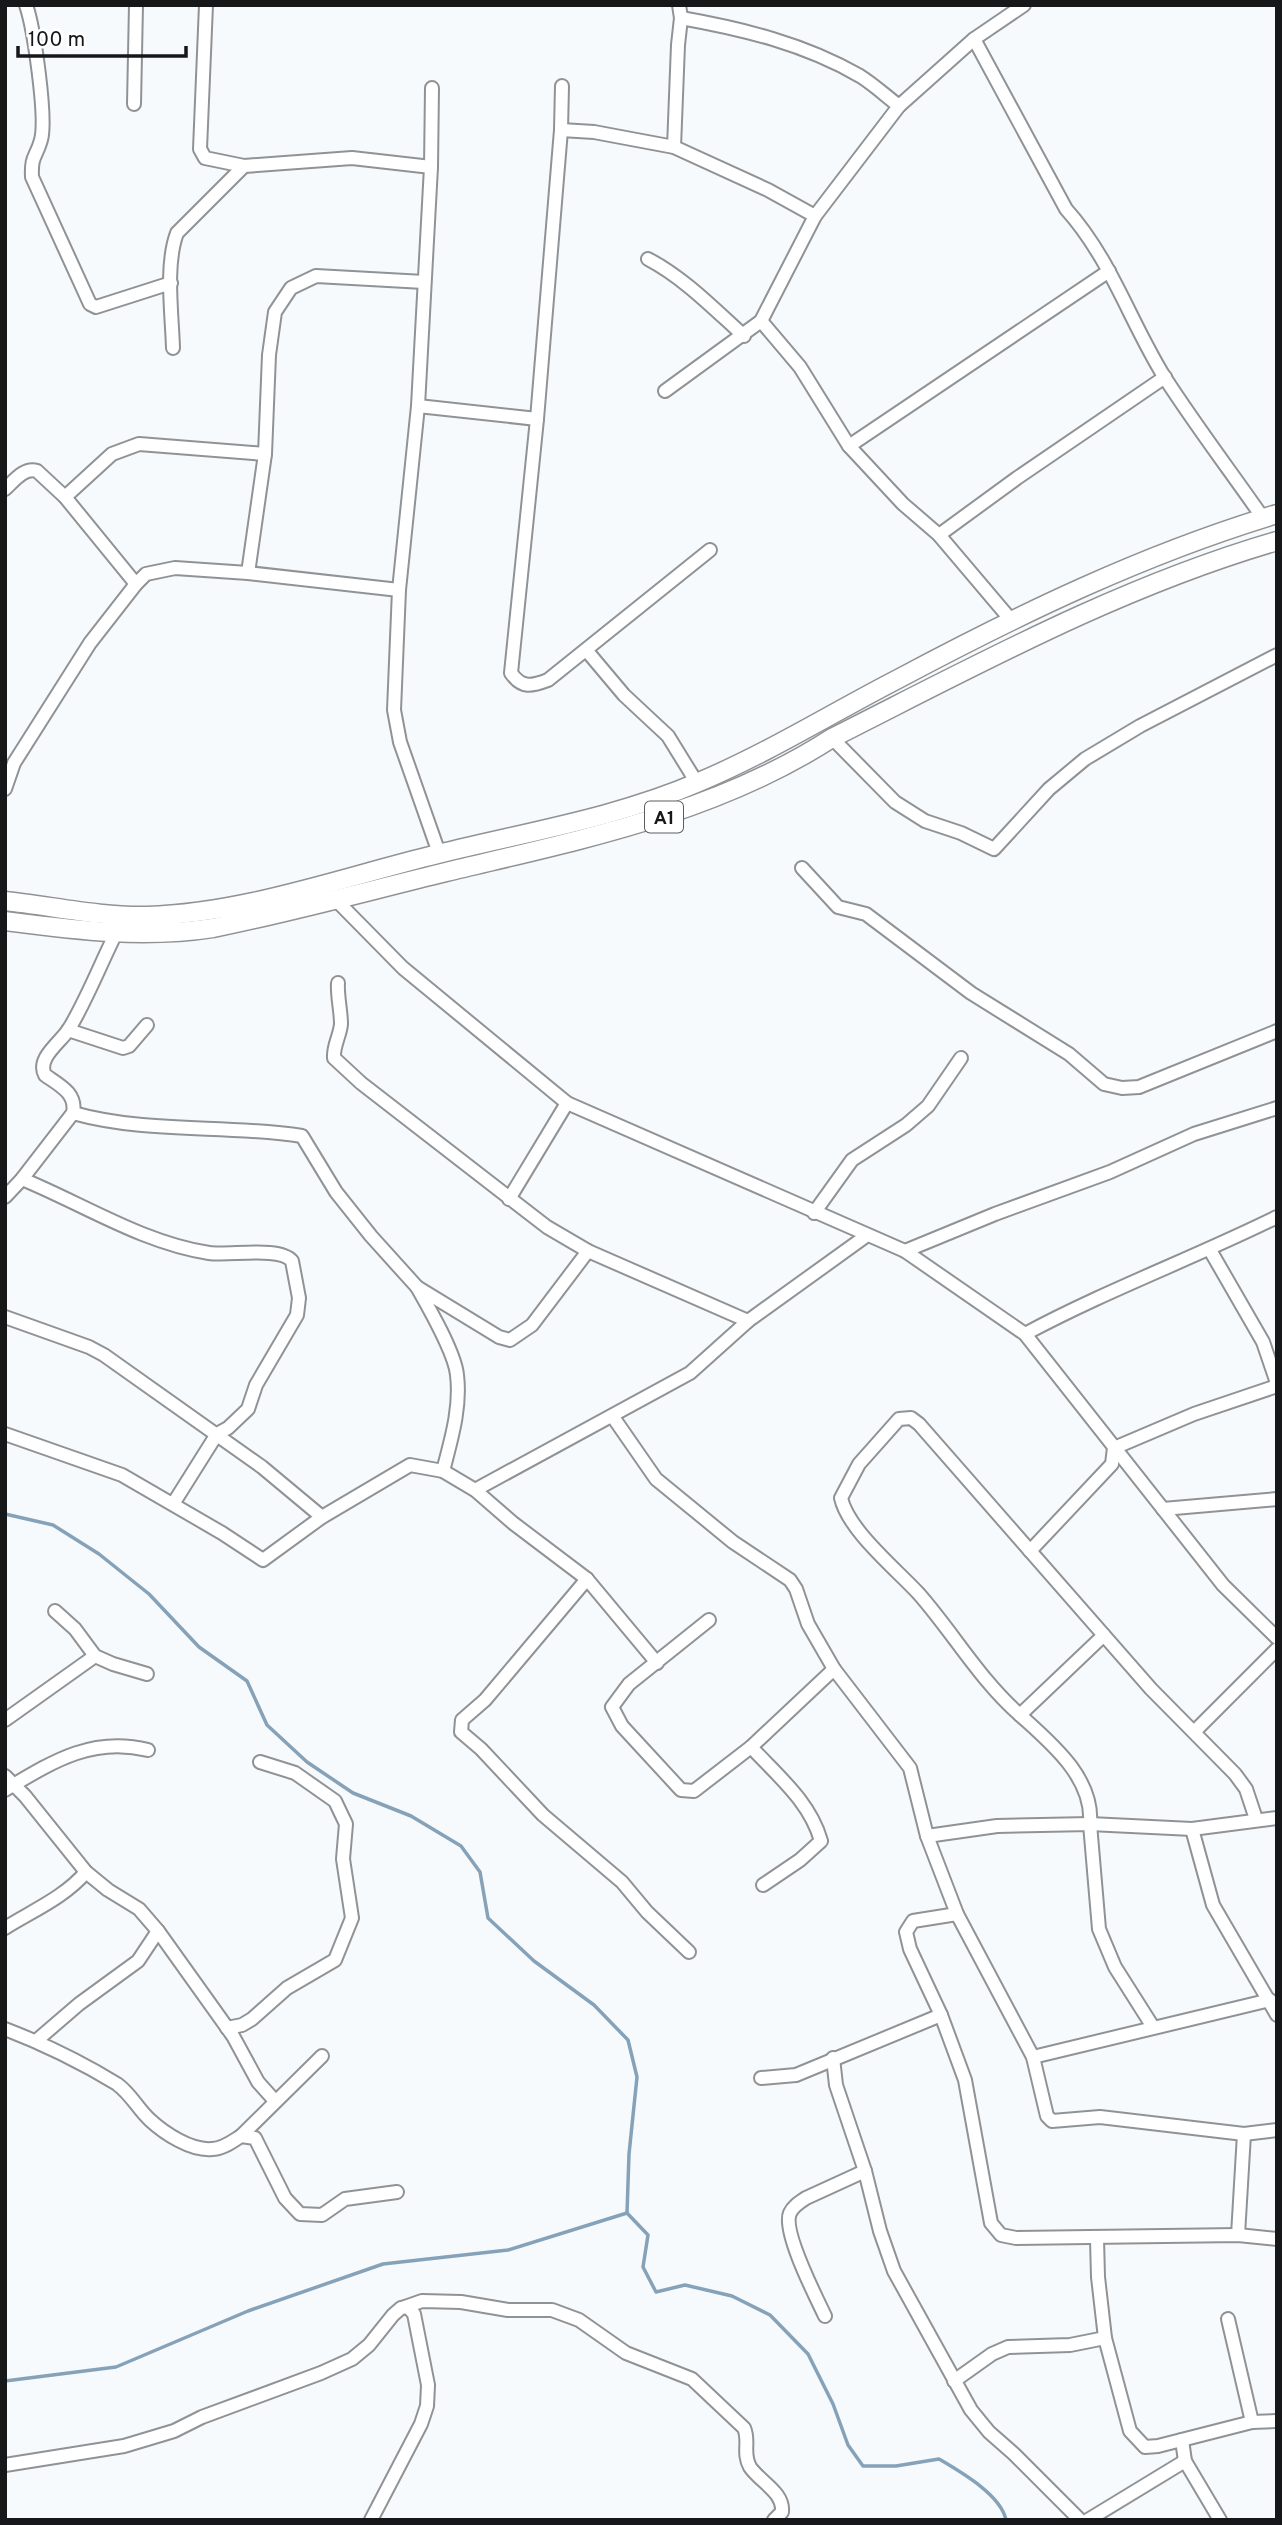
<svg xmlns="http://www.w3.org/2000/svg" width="1282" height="2525" viewBox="0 0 1282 2525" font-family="Overpass,sans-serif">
  <rect width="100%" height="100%" fill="#f7fafd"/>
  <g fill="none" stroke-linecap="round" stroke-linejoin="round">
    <g stroke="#85a2b9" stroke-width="3.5">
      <path d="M5 1514 53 1525 99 1554 149 1594 199 1647 247 1681 267 1725 307 1762 353 1793 411 1816 461 1846 480 1872 488 1918 534 1961 594 2005 628 2040 637 2077 629 2154 627 2213 648 2235 643 2267 656 2292 685 2285 732 2296 770 2315 808 2354 833 2404 848 2445 863 2466H896L939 2459C961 2472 1001 2495 1006 2520"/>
      <path d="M5 2381 116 2367 248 2311 383 2264 508 2250 627 2213"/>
    </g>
    <g stroke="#909396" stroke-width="16">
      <g id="minor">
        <path d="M26 5C34 28 47 118 41 140 36 158 31 155 32 177L90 304 96 307 171 283"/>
        <path d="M206 5 200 149 205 158 244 166 352 158 431 167"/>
        <path d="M681 18C743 29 805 44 860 76 873 84 886 96 899 106"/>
        <path d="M974 39 1066 209C1111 259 1130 322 1165 378 1196 426 1231 472 1263 518"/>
        <path d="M562 86 561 130 537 419 511 673C522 689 532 686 548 680L710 550"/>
        <path d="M432 88 431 167 418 406 399 590 394 710 400 742 439 853"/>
        <path d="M134 104 136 5"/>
        <path d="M561 130 594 132 674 147 768 190 815 216"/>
        <path d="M674 147 678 45 681 18 679 5"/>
        <path d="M648 259C684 278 713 308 744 336"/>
        <path d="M761 321 800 367 849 446 1109 271"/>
        <path d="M173 348C172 314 165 265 177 233L244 166"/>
        <path d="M665 391 761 321 815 216 899 106 974 39 1024 5"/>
        <path d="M418 406 537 419"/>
        <path d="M849 446 903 504 939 535 1011 620"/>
        <path d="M5 489C14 481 24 467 37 471L65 497 136 584"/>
        <path d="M65 497 112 454 139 444 265 454"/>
        <path d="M939 535 1017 478 1165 377"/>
        <path d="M248 573 265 454 269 355 275 312 291 288 316 276 424 282"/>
        <path d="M587 651 624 695 668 736 697 783"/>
        <path d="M832 738 895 802 925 821 961 833 994 849 1049 789 1085 759 1140 726 1277 655"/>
        <path d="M5 789 14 763 90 643 136 584 146 574 175 568 248 573 399 590"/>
        <path d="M802 868 838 907 866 914 971 993 1069 1054 1104 1084 1122 1088 1139 1087 1277 1031"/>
        <path d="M335 899 403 968 567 1103 905 1251 1025 1334 1223 1585 1277 1638"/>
        <path d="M338 983C337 996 341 1010 341 1024 340 1036 333 1046 334 1058L361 1083 547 1227 588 1251 748 1321"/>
        <path d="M68 1030 123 1048 129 1046 147 1025"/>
        <path d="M73 1113C148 1134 226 1124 302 1136L336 1192 371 1236 417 1287 499 1337 510 1340 532 1325 588 1251"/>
        <path d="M22 1179C83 1204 143 1243 209 1253 229 1256 280 1246 292 1261L299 1298 297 1315 256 1385 248 1409 228 1428 217 1434 173 1504"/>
        <path d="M5 1197 22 1179 73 1113C77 1093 59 1085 45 1075 36 1058 61 1042 69 1029 87 999 100 965 116 933"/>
        <path d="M509 1199 567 1103"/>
        <path d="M814 1213 852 1160 906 1125 928 1106 961 1058"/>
        <path d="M1210 1250 1263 1342 1277 1383"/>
        <path d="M905 1251 995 1214 1110 1172 1194 1134 1277 1108"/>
        <path d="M417 1287C429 1308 455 1353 457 1375 461 1408 451 1440 443 1471L475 1490 513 1523 587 1579 657 1663"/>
        <path d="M5 1317 89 1347 104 1355 262 1467 322 1517"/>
        <path d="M1025 1334C1107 1290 1194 1258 1277 1217"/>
        <path d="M613 1417 656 1479 733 1542 790 1580 796 1589 808 1624 834 1669 910 1768 927 1836 957 1914 1033 2057 1047 2116 1052 2121 1100 2117 1244 2134 1277 2130"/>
        <path d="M5 1434 122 1475 222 1533 263 1560 322 1517 410 1465 443 1471"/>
        <path d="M475 1490 690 1373 748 1321 866 1236"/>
        <path d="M1163 1509 1277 1499"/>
        <path d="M1030 1551 1112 1464 1114 1448 1194 1414 1277 1386"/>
        <path d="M587 1579 485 1700 462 1720 461 1732 481 1749 543 1815 622 1882 647 1912 689 1952"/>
        <path d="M55 1611 75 1629 95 1656 113 1664 147 1674"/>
        <path d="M709 1620 629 1684 612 1707 622 1726 681 1790 694 1791 751 1747 834 1669"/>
        <path d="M1104 1635 1020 1715C980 1680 954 1634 919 1594 896 1569 848 1530 841 1498L859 1464 899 1419 911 1418 919 1424 1151 1689 1235 1774 1246 1789 1256 1819"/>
        <path d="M1020 1715C1051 1743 1094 1778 1090 1824L1099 1929 1115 1967 1153 2027"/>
        <path d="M5 1720 95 1656"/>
        <path d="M1195 1731 1277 1649"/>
        <path d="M751 1747C778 1776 810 1802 821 1841L800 1860 763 1885"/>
        <path d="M5 1776 25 1796 86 1872 108 1890 139 1909 158 1931 233 2036 258 2082 275 2101"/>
        <path d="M5 1790C52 1762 92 1736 148 1750"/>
        <path d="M1192 1829 1213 1905 1277 2015"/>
        <path d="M927 1836 997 1826 1090 1824 1192 1829 1277 1818"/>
        <path d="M957 1914 913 1921 906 1932 910 1949 941 2015 965 2080 991 2223 1001 2235 1016 2238 1238 2235 1277 2239"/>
        <path d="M5 1928C32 1911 65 1897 86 1872"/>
        <path d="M227 2028 242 2025 252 2019 287 1988 335 1960 352 1918 343 1859 346 1824 335 1801 295 1773 260 1762"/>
        <path d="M5 2029C44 2044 81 2062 117 2084 131 2094 137 2108 150 2120 164 2133 191 2151 212 2149 223 2149 233 2141 241 2136L322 2056"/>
        <path d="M36 2041 79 2004 138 1961 158 1931"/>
        <path d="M1033 2057 1270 2000"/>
        <path d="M833 2058 836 2085 865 2171 880 2231 894 2271 971 2410 989 2432 1014 2454 1080 2520"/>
        <path d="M761 2078 796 2075 941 2015"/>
        <path d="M241 2136 255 2138 285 2198 300 2214 322 2215 345 2199 397 2192"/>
        <path d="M1238 2235 1244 2134"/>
        <path d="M1097 2239 1098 2277 1105 2338 1130 2431 1145 2447 1158 2446 1252 2422 1277 2421"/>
        <path d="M405 2307 422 2301 461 2302 508 2310H552L579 2320 626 2353 692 2379 744 2428C750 2441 742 2453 750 2467 760 2482 784 2492 782 2512L774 2520"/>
        <path d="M825 2316C816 2297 782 2231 790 2213 793 2206 800 2202 806 2198L865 2171"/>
        <path d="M1228 2319 1252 2422"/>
        <path d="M954 2381 992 2354 1008 2347 1070 2345 1105 2338"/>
        <path d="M1182 2440 1185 2461 1220 2520"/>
        <path d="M5 2465 124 2446 174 2431 202 2417 321 2373 352 2359 369 2345 393 2315 401 2308 408 2307 414 2314 428 2385 427 2406 421 2424 371 2520"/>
        <path d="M1088 2520 1185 2461"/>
      </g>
    </g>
    <g stroke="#909396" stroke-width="21">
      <g id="highway">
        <path d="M5 901C52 906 100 917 147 916 246 913 343 877 438 854 526 832 616 818 699 782 768 753 832 713 898 679 1020 614 1144 554 1277 514"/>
        <path d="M5 921C75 930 143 939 213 928 291 912 368 891 446 872 579 840 714 814 832 738 977 665 1119 587 1277 541"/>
      </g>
    </g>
    <use href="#minor" stroke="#fff" stroke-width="12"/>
    <use href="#highway" stroke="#fff" stroke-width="18"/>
  </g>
  <g text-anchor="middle" stroke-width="6" stroke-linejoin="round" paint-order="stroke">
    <rect fill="#fff" stroke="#5c5d5d" stroke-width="2" x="645" y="801.5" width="38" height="31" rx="5"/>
    <g font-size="19" font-weight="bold" fill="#161718">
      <text x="664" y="824">A1</text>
    </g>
  </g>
  <rect width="1282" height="2525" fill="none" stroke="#161718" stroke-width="14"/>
  <path d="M18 46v10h168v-10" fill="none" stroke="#161718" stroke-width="3.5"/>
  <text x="28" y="46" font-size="21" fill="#161718" stroke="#ffffff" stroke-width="5" paint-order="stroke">100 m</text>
</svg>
